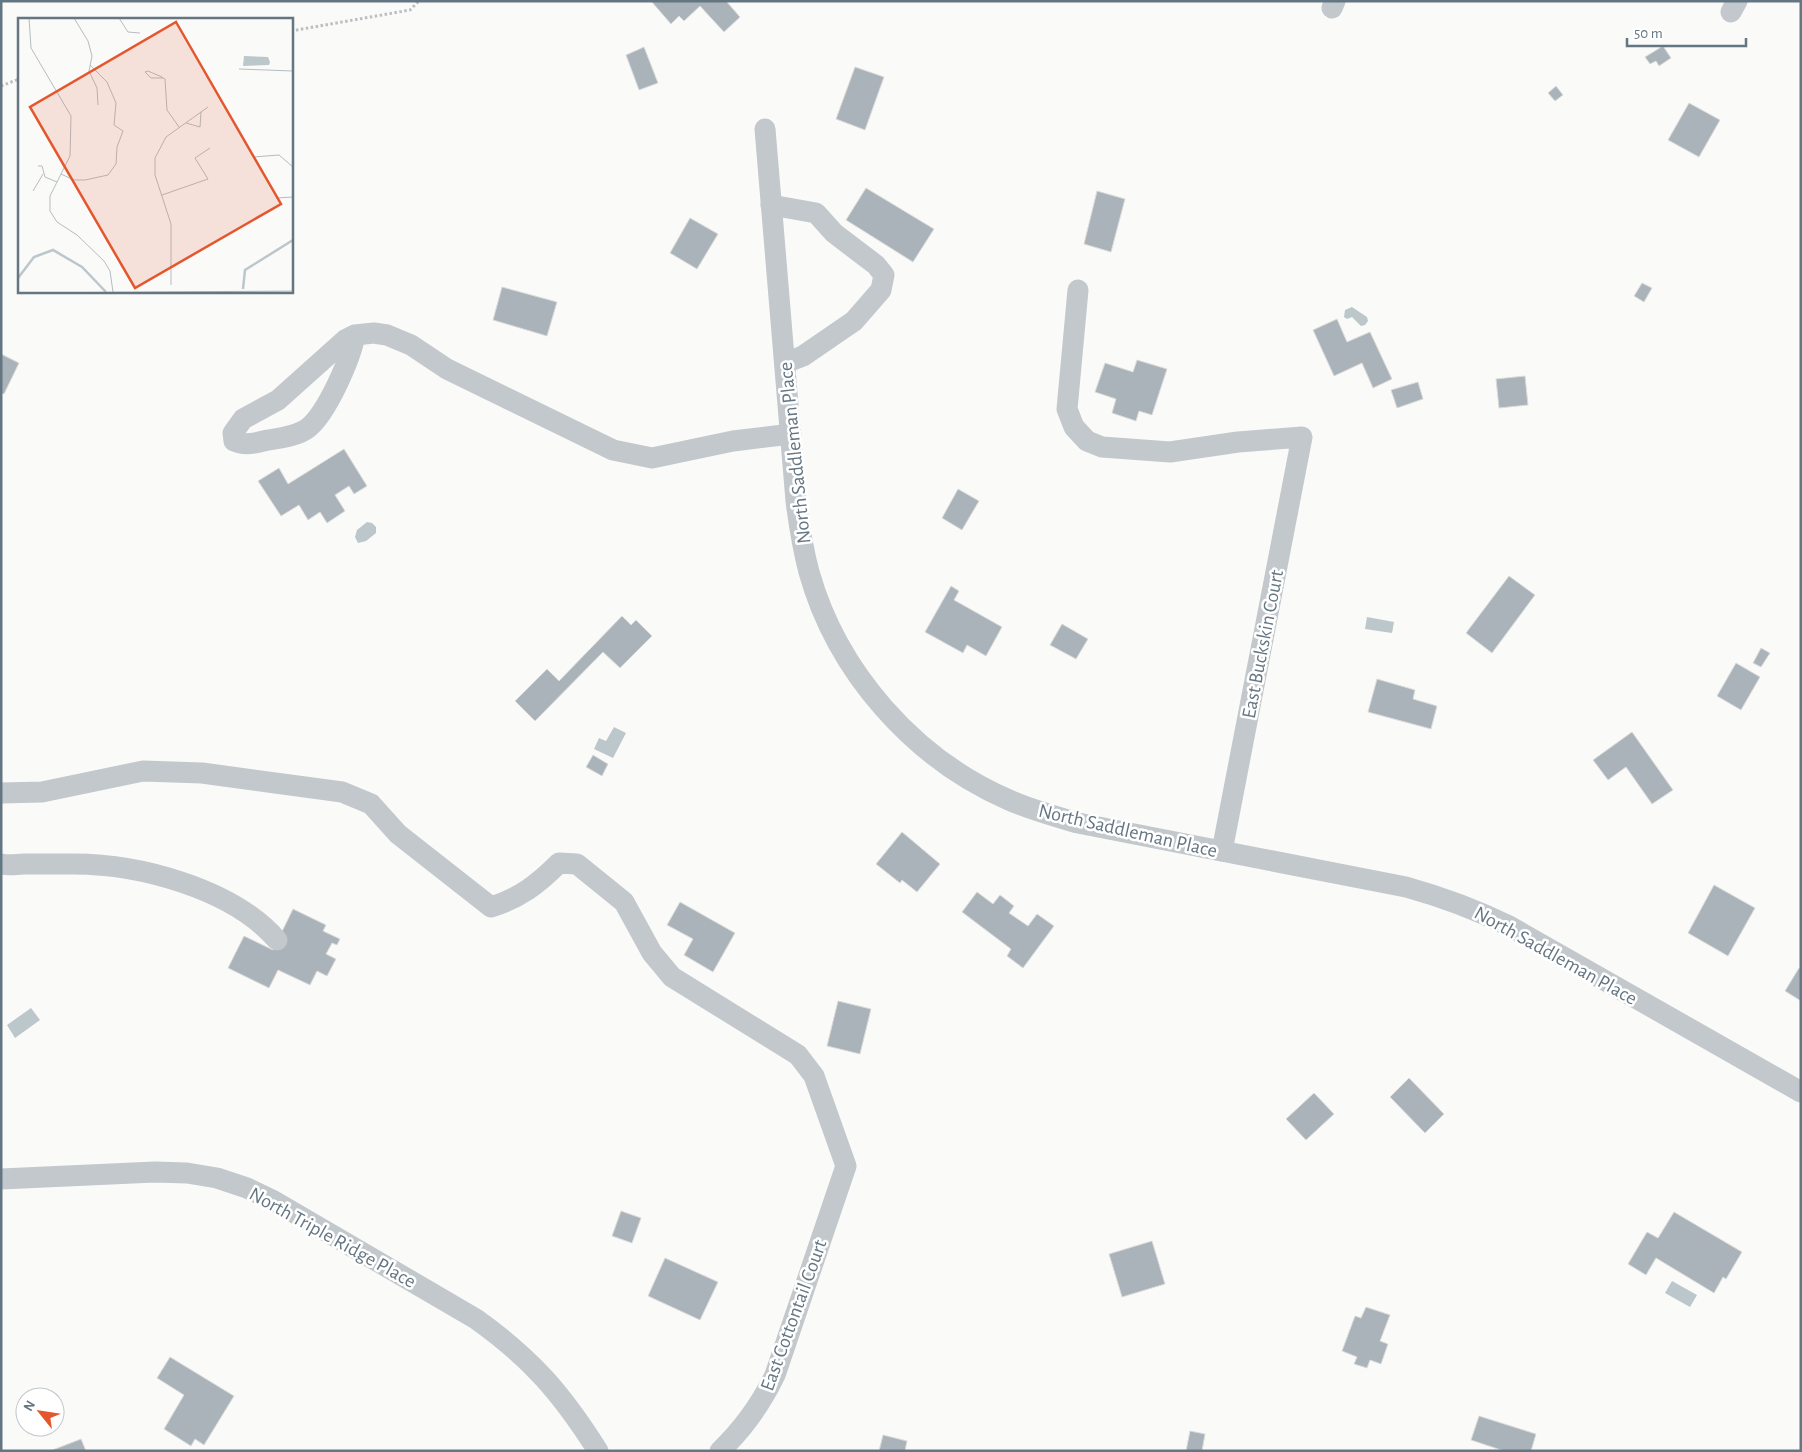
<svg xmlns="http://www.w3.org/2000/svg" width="1802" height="1452" viewBox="0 0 1802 1452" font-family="'Alegreya Sans',sans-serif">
  <rect width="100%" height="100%" fill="#fafaf8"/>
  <g fill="#bbc7cb">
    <path d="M1352 307 1367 317 1368 321 1365 325 1361 326 1352 317 1347 319 1344 317 1345 310Z"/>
    <path d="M367 522 372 523 376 527V533L366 541 358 543 355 537 357 530Z"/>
    <path d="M1367 617 1394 622 1392 633 1365 629Z"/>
    <path d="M614 727 626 733 613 758 594 749 599 738 606 741Z"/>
    <path d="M31 1008 40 1020 15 1038 7 1025Z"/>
    <path d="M1672 1281 1697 1295 1690 1307 1665 1293Z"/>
  </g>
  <g fill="#aab3b9" stroke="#dcdcda">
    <path d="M651 1H726L740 17 724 32 700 6 684 21 679 16 671 24Z"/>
    <path d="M1663 46 1671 58 1659 66 1656 61 1650 64 1645 57Z"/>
    <path d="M644 47 658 83 639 90 626 55Z"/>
    <path d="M855 67 884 77 865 130 836 119Z"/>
    <path d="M1556 86 1563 95 1555 101 1548 93Z"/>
    <path d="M1689 103 1720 120 1699 157 1668 140Z"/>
    <path d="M866 188 934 229 913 262 846 220Z"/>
    <path d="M1097 191 1125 199 1111 252 1084 244Z"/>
    <path d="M690 218 718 234 697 269 670 253Z"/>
    <path d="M1642 283 1652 288 1644 302 1634 296Z"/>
    <path d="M502 287 557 302 547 336 493 320Z"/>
    <path d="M1337 319 1347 342 1370 332 1392 379 1373 388 1362 363 1334 376 1313 330Z"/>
    <path d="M1 354 19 363 4 394 1 393Z"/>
    <path d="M1137 360 1167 369 1152 415 1139 411 1136 421 1112 413 1116 399 1095 392 1105 363 1133 372Z"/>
    <path d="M1525 376 1528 405 1499 408 1496 379Z"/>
    <path d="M1418 382 1423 399 1397 408 1391 390Z"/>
    <path d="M344 449 367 486 354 494 349 486 335 495 345 511 327 523 320 512 308 520 299 505 281 516 258 481 279 468 288 484Z"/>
    <path d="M958 489 979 501 962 530 942 518Z"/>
    <path d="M1509 576 1535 595 1492 653 1466 633Z"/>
    <path d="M951 586 959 591 954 600 1002 627 986 656 967 645 963 653 925 632Z"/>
    <path d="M622 616 631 625 636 620 652 636 620 668 603 652 535 721 515 701 547 669 559 681Z"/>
    <path d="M1062 624 1088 639 1076 659 1050 645Z"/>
    <path d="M1761 648 1770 653 1761 667 1753 663Z"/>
    <path d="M1736 663 1760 677 1741 710 1717 696Z"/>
    <path d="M1377 679 1415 690 1413 699 1437 706 1431 729 1368 712Z"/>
    <path d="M1632 732 1673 790 1652 804 1626 767 1608 780 1593 760Z"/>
    <path d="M593 755 608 764 602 776 586 767Z"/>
    <path d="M902 832 940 864 917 892 902 880 900 883 876 864Z"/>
    <path d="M1714 885 1755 908 1728 956 1688 933Z"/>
    <path d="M977 892 993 904 1000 895 1014 906 1009 913 1028 926 1037 914 1054 926 1023 968 1007 956 1011 949 962 912Z"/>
    <path d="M680 902 735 933 713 972 684 955 693 939 667 925Z"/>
    <path d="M293 909 326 925 323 931 340 939 337 945 332 943 326 954 336 959 327 976 317 971 310 985 278 970 269 988 228 968 244 936 273 950Z"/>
    <path d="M1799 968 1801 969V1001L1785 991Z"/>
    <path d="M838 1001 871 1009 860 1054 827 1046Z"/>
    <path d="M1409 1078 1444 1114 1425 1133 1390 1097Z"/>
    <path d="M1314 1093 1334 1114 1306 1140 1286 1119Z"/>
    <path d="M621 1211 641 1218 632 1243 612 1236Z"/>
    <path d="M1674 1212 1742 1252 1726 1279 1723 1277 1714 1293 1656 1258 1646 1275 1628 1264 1647 1232 1658 1238Z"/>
    <path d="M1152 1241 1165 1284 1122 1297 1109 1254Z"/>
    <path d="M665 1258 718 1282 700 1320 648 1296Z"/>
    <path d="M1366 1307 1390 1315 1380 1341 1388 1344 1381 1364 1370 1360 1367 1368 1354 1364 1357 1357 1342 1351 1355 1316 1361 1318Z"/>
    <path d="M170 1357 234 1396 204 1445 195 1439 191 1446 164 1429 184 1395 157 1378Z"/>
    <path d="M1479 1416 1536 1434 1531 1451H1504L1471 1440Z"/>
    <path d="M1190 1431 1205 1434 1202 1451H1186Z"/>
    <path d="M883 1435 907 1441 905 1451H879Z"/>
    <path d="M81 1439 86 1451H50Z"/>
  </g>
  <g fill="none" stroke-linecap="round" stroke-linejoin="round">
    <g stroke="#bbbfc2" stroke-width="3" stroke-dasharray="2.5 2.5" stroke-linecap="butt">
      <path d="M291 31 410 10 419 1"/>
      <path d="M1 86 19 79"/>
    </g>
    <g stroke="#c3c8cc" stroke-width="21">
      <path d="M1332 8 1335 1"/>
      <path d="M1731 12 1737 1"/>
      <path d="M765 129 796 501C799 525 803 549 809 572 837 672 914 759 1009 800 1031 810 1054 816 1078 823L1406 887C1442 897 1475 909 1509 926L1801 1092"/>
      <path d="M771 205 816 213 834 233 876 265 884 275 881 290 854 321 803 356 785 363"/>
      <path d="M1078 290 1067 409 1074 427 1087 441 1102 447 1170 452 1238 442 1302 437 1222 851"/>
      <path d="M355 335C351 358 327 413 308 428 298 436 280 438 268 440 256 443 245 446 234 441L233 433 243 419 278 400 345 340 355 335 374 333 387 335 411 345 447 369 613 450 652 458 733 441 791 434"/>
      <path d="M1 793 42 792 143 771 202 773 342 792 371 804 398 834 491 907C520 898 538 884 559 863L577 864 624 902 652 953 672 977 798 1055 814 1076 846 1166 775 1375C761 1404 743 1429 720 1451"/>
      <path d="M1 864C9 866 17 864 24 864 41 864 57 864 74 864 140 864 233 889 277 940"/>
      <path d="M1 1179 155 1172 187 1173 217 1178 247 1188 274 1201 476 1319C532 1359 562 1394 598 1451"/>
    </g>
  </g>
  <g text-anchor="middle" stroke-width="5" stroke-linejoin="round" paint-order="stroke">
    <g font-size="20" fill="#657683" stroke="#fff">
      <text transform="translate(794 453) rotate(-96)" y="7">North Saddleman Place</text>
      <text transform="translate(1262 644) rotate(-79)" y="7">East Buckskin Court</text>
      <text transform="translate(1128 830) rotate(13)" y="7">North Saddleman Place</text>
      <text transform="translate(1556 955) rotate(29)" y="7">North Saddleman Place</text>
      <text transform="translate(333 1237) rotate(29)" y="7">North Triple Ridge Place</text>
      <text transform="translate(793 1315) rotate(-70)" y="7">East Cottontail Court</text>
    </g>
  </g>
  <g transform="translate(18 18)">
    <rect width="275" height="275" fill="#fafaf8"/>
    <path d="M226 38 250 39 252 44 251 47 225 48Z" fill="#bbc7cb"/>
    <path fill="none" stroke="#bbc7cb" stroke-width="2.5" d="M0 260 16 239 35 232 64 249 88 274M225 271 227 252 275 222"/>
    <path fill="none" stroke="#b5bdc2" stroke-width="1" d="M11 0 13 30 53 98 52 138 32 178V193L39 204 59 217 86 243 92 253 95 274M56 0 70 23 74 38 71 53 79 70 80 87M101 0 110 14 122 15M221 51 275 53M145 60H133L127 54 130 53 144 59 145 60 147 61 149 92 161 109M168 105 182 109 183 94M235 139 261 137 275 149M20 148H24L27 159 39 164M43 156 56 162H67L90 157 98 146 99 129 105 113 96 107 98 85 89 64 72 47M15 173 25 156M144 177 190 161 177 140 192 130M258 180 275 179M153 267V206L137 157V140L148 119 190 89M4 275 275 273"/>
    <path fill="#e4572e" fill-opacity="0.15" stroke="#e4572e" stroke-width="2.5" d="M158 4 263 186 117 270 12 89Z"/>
    <rect width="275" height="275" fill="none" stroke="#657683" stroke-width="2.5"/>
  </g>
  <rect width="1802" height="1452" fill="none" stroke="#657683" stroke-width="5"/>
  <g transform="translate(40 1412) rotate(300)"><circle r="24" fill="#ffffff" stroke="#c1c8cd"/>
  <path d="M0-4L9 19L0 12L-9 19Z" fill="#e4572e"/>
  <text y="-8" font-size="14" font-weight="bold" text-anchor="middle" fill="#657683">N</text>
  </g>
  <path d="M1627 38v8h119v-8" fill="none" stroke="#657683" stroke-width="2.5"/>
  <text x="1634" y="38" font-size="15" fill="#657683" stroke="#ffffff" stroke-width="4" paint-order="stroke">50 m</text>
</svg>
